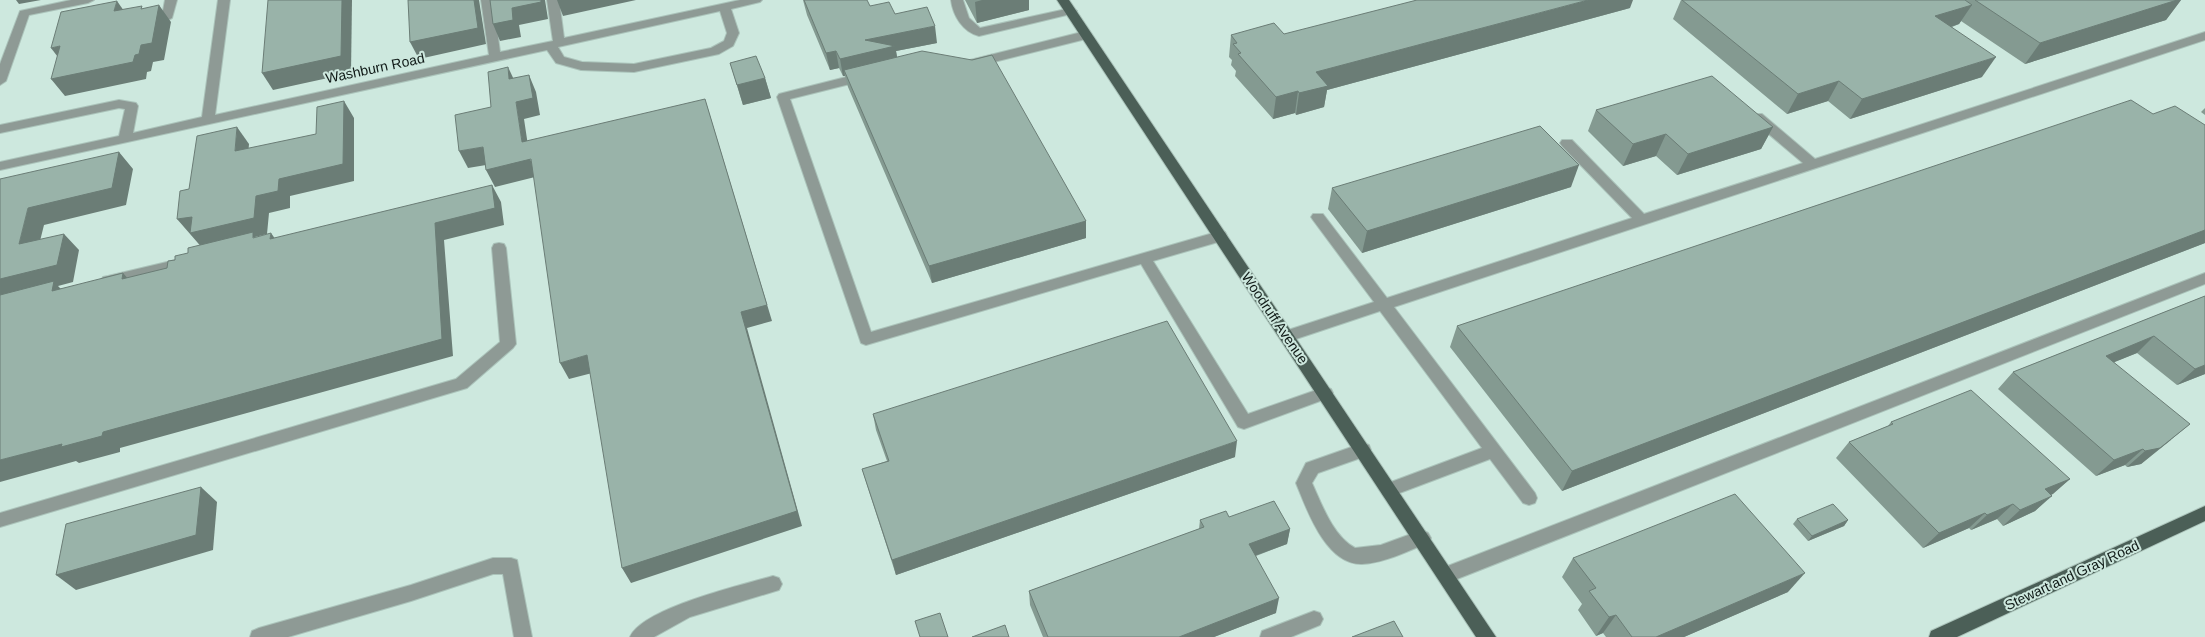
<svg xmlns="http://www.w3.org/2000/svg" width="2205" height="637" viewBox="0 0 2205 637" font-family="Arial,sans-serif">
  <rect width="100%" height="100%" fill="#cde8de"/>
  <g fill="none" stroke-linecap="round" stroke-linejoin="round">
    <g stroke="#abc3ba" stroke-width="2">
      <g id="minor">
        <path d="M71 0H94L88 3 29 15 6 81 0 85V64L20 11Z"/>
        <path d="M165 0H177L172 18 168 20 162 16Z"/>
        <path d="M218 0H230L215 115 489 55 481 0H493L500 52 553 41 547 0H559L564 38 740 0H762L760 2 731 9 739 33 733 46 719 54 634 72 581 70 556 63 547 50 0 170V162L119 136 125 109 119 108 0 133V125L119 100 136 103 138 106 133 133 202 117ZM720 11 727 33 724 41 711 48 634 64 582 62 564 57 558 47Z"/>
        <path d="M951 0H963L969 18 980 28 1071 8 1077 11 1075 13 979 36C963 32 953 16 951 0Z"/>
        <path d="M1086 31 1092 35 1090 38 974 67 968 63 970 60Z"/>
        <path d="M2205 32V40L1394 307 1535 493 1537 498 1535 503 1529 505 1523 503 1490 459 1389 497 1383 495 1381 490 1383 485 1482 448 1380 311 1287 342 1282 340 1279 336 1282 332 1374 302 1313 220 1311 217 1313 214H1323L1387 298 1632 218 1562 146 1560 143 1562 140H1572L1644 214 1803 163 1752 120 1751 117 1752 114H1762L1815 159Z"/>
        <path d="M866 72 872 76 870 79 790 99 871 332 1220 231 1225 232 1227 236 1225 240 1153 261 1248 414 1325 387 1331 389 1333 393 1331 397 1244 429 1238 427 1141 264 866 345 861 343 777 97 779 94Z"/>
        <path d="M499 243 504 244 506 248 516 344 513 348 467 388 0 527V513L456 379 500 342 492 248 494 244Z"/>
        <path d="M188 257 193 258 195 262 193 266 108 286 103 285 101 281 103 277 108 276Z"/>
        <path d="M2205 273V284L1452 581 1446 583 1440 581 1437 575 1440 569Z"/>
        <path d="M1363 443 1369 445 1371 450 1369 455 1318 473 1312 483C1322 505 1333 536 1355 548L1381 545 1422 530 1428 533 1431 538 1428 543C1407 551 1385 563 1362 564 1326 565 1307 510 1296 483L1306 463Z"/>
        <path d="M493 558H511L517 560 532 637H514L503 574H493L411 601 288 637H250L252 631 259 628 411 585Z"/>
        <path d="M773 576 779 578 782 584 779 590 690 617 654 637H630C643 608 742 585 773 576Z"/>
        <path d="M1314 611 1320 613 1323 619 1320 625 1291 637H1260L1262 631Z"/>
      </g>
    </g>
    <g stroke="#abc3ba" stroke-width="2">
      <g id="major">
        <path d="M1057 0H1069L1496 637H1476Z"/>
        <path d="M2205 506V521L1957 637H1929L1931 631Z"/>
      </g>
    </g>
    <use href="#minor" fill="#8e9a95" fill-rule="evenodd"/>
    <use href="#major" fill="#4b5f57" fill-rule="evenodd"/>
  </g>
  <g fill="#849a91">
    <path d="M803 0 870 6 895 14 937 43 896 51 897 57 1086 221V238L932 283 848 87 845 76H843L839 68 830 70 807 15Z"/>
    <path d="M965 0H1029V10L977 23Z"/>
    <path d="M1681 0H2181L2166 20 2025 64 1961 21 1959 24 1952 27 1982 77 1850 119 1828 101 1787 114 1673 19Z"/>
    <path d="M1630 8 1327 90 1324 107 1296 115 1295 113 1273 119 1235 76 1236 71 1231 65 1232 60 1229 57 1231 35 1284 34Z"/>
    <path d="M730 63 765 78 771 98 743 105Z"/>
    <path d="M2205 108V115L2201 112Z"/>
    <path d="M1596 110 1773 127 1761 149 1677 175 1656 156 1623 166 1588 131Z"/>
    <path d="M2153 114 2205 125V243L1562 491 1450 347 1457 326Z"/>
    <path d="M1571 187 1362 253 1328 209 1332 188Z"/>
    <path d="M2205 296V374L2177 385 2137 353 2114 362 2171 440 2141 464 2127 467 2125 465 2096 476 1998 389 2013 372Z"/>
    <path d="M873 414 1235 457 896 575 867 485 862 469 887 461 876 430Z"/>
    <path d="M1891 422 2070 479 2051 495 2035 511 2003 526 1997 519 1971 530 1969 528 1923 548 1836 458 1849 442 1888 426Z"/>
    <path d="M1229 517 1290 529 1287 544 1256 556 1276 613 1214 637H1043L1030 605 1029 591 1199 529 1200 520Z"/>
    <path d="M1797 519 1848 520 1844 526 1808 541 1793 524Z"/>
    <path d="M1573 558 1788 592 1684 637H1606L1603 633 1596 636 1578 610 1582 604 1562 577Z"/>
  </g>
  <g fill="#6b7d76">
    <path d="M16 0H41L19 4Z"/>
    <path d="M342 0H352L351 73 273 90 262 73Z"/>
    <path d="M474 0H479L486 44 419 59 410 42Z"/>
    <path d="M541 0H545L548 19 519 25 521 37 500 41 493 24 512 8Z"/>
    <path d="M557 0H636L563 16Z"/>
    <path d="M982 0H1029V10L977 23 975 2Z"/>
    <path d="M1588 0H1633L1630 8 1327 90 1324 107 1296 115 1299 93 1316 72Z"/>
    <path d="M2177 0H2181L2166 20 2025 64 2040 43Z"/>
    <path d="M117 1 129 18 114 11Z"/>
    <path d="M159 5 171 22 164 60 153 62 151 71 147 72 146 79 65 96 51 79 135 55 141 45Z"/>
    <path d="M1972 5 1959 24 1923 36 1935 16Z"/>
    <path d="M935 26 937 43 896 51 898 63 844 70 845 76H843L840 59 865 40Z"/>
    <path d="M60 46 64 65 51 48Z"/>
    <path d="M836 51 839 68 830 70 826 53Z"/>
    <path d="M1996 57 1982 77 1850 119 1862 99Z"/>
    <path d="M508 67 516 84 509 79Z"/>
    <path d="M529 75 536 92 540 115 524 119 530 159 539 176 495 187 486 170 522 142 516 102Z"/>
    <path d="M765 78 771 98 743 105 737 85Z"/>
    <path d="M1839 81 1828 101 1787 114 1798 94Z"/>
    <path d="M1298 91 1295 113 1273 119 1276 97Z"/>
    <path d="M705 99 772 321 747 328 802 526 631 583 622 568 741 312Z"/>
    <path d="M344 101 354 118V181L290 196V208L269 213 267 234 204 250 177 219 256 196 279 179Z"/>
    <path d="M237 127 249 144 247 168 235 151Z"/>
    <path d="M1773 127 1761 149 1677 175 1688 154Z"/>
    <path d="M1666 134 1656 156 1623 166 1633 144Z"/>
    <path d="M483 147 492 164 468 168 459 151Z"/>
    <path d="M119 152 133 169 126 205 44 225 35 261 19 244 28 208Z"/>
    <path d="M1579 165 1571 187 1362 253 1367 231Z"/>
    <path d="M492 185 501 202 504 225 444 240 453 356 120 448V452L79 463 76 461 0 482V460L103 432 435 223Z"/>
    <path d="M1086 221V238L932 283 929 266Z"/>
    <path d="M2205 230V243L1562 491 1572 471Z"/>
    <path d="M271 233 283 250 270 239Z"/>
    <path d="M64 234 79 250 73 282 58 286 70 298 0 300V279Z"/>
    <path d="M123 273 138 290 122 279Z"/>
    <path d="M2154 336 2137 353 2090 372 2106 356Z"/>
    <path d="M587 355 596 372 569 379 560 363Z"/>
    <path d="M2205 365V374L2177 385 2195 369Z"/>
    <path d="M2190 424 2141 464 2127 467 2145 451Z"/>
    <path d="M1237 441 1235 457 896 575 892 560Z"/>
    <path d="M2143 449 2125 465 2096 476 2114 460Z"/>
    <path d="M2070 479 2053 494 2028 505 2045 489Z"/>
    <path d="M201 487 217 502 213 550 76 590 56 575Z"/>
    <path d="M2052 496 2035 511 2003 526 2020 510Z"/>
    <path d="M2013 504 1997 519 1971 530 1987 515Z"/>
    <path d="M1985 513 1969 528 1923 548 1939 533Z"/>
    <path d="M1848 520 1844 526 1808 541 1812 536Z"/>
    <path d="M1290 529 1287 544 1246 559 1249 544Z"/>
    <path d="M1805 573 1788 592 1684 637H1656Z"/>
    <path d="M1279 598 1276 613 1214 637H1179Z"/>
    <path d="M1616 615 1603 633 1596 636 1609 617Z"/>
  </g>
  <g fill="#99b3a9" stroke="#6b7d76">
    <path d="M268 0H342L341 56 262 73Z"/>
    <path d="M408 0H474L478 28 410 42Z"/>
    <path d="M490 0H541V2L512 8 513 20 493 24Z"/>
    <path d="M804 0H867L870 6 889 2 895 14 927 7 935 26 865 40 895 46 840 59 836 51 826 53Z"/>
    <path d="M1417 0H1588L1316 72 1328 86 1299 93 1298 91 1276 97 1238 54 1241 53 1233 44 1237 43 1231 35 1274 23 1284 34Z"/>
    <path d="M1682 0H1965L1972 5 1935 16 1996 57 1862 99 1839 81 1798 94Z"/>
    <path d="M1975 0H2177L2040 43Z"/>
    <path d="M117 1 114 11 142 6 141 9 159 5 152 43 141 45 139 54 135 55 133 62 51 79 60 46 51 48 61 12Z"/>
    <path d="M922 51 972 60 992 55 1086 221 929 266 844 70Z"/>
    <path d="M756 56 765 78 737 85 730 63Z"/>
    <path d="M508 67 509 79 529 75 533 98 516 102 522 142 705 99 767 305 741 312 797 511 622 568 587 355 560 363 531 159 486 170 483 147 459 151 455 115 491 107 488 72Z"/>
    <path d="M1712 76 1773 127 1688 154 1666 134 1633 144 1596 110Z"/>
    <path d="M2131 100 2153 114 2175 106 2205 125V230L1572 471 1457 326Z"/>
    <path d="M344 101 343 164 279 179 278 191 256 196 254 218 190 233 192 217 177 219 180 191 189 189 197 136 237 127 235 151 316 134 317 107Z"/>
    <path d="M1540 126 1579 165 1367 231 1332 188Z"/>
    <path d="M119 152 112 188 28 208 19 244 64 234 57 265 0 279V179Z"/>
    <path d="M492 185 495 208 435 223 442 339 103 432 102 436 61 447 62 444 0 460V295L54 281 52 291 123 273 122 279 167 268 168 261 175 260V256L188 253V248L253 232V238L271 233 270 239Z"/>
    <path d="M2205 296V365L2195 369 2154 336 2106 356 2190 424 2160 448 2145 451 2143 449 2114 460 2013 372Z"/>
    <path d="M1167 321 1237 441 892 560 862 469 889 461 873 414Z"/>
    <path d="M1971 390 2070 479 2045 489 2052 496 2020 510 2013 504 1987 515 1985 513 1939 533 1849 442 1893 424 1891 422Z"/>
    <path d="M201 487 196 535 56 575 66 524Z"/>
    <path d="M1735 494 1805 573 1656 637H1632L1616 615 1609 617 1589 591 1596 588 1573 558Z"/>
    <path d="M1274 501 1290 529 1249 544 1279 598 1179 637H1048L1029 591 1204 527 1200 520 1226 511 1229 517Z"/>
    <path d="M1833 504 1848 520 1812 536 1797 519Z"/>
    <path d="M940 613 948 637H920L915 621Z"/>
    <path d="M1394 621 1403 637H1352Z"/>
    <path d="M1005 625 1009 637H972Z"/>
  </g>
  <g text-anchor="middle" stroke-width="4" stroke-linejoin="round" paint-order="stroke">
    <g font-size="14" fill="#0f1916" stroke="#cde8de">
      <text transform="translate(375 68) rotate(-12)" y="5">Washburn Road</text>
      <text transform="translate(1275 318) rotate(56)" y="5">Woodruff Avenue</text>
      <text transform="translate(2072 575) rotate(-25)" y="5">Stewart and Gray Road</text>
    </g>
  </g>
</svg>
